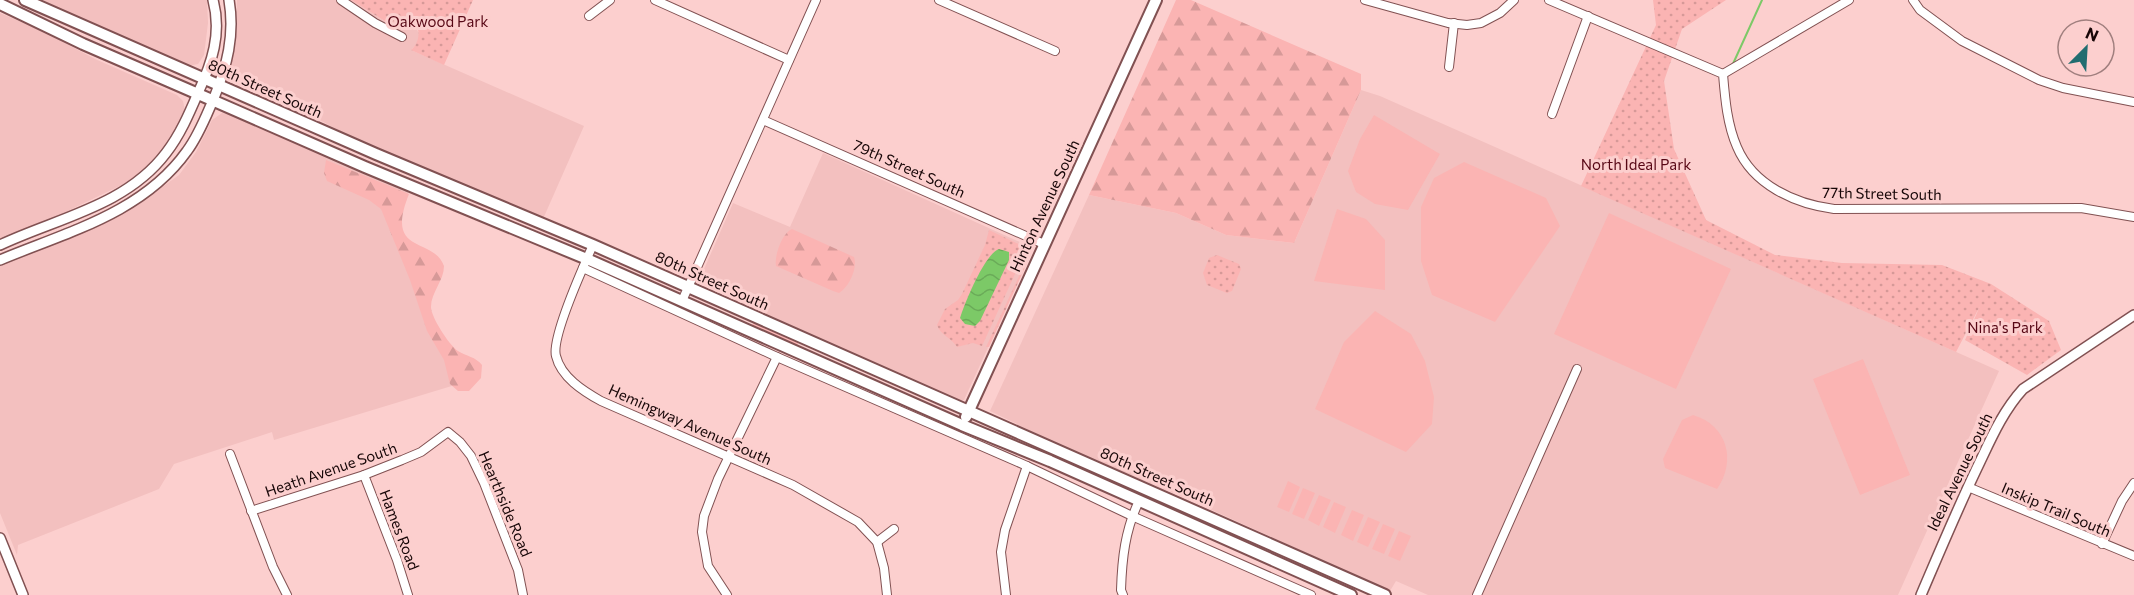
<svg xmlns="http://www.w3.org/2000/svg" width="2134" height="595" viewBox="0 0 2134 595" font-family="Commissioner,sans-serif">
  <defs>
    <pattern id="grass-dots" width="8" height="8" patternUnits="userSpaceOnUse" patternTransform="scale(1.5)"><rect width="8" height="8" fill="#fbb4b3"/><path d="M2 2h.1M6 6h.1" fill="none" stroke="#d69998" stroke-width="1.8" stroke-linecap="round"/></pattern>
    <pattern id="forest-firs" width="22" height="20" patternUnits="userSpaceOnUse" patternTransform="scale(1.5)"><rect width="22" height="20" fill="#fbb4b3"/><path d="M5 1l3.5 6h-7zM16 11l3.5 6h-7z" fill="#d69998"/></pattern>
    <pattern id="water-waves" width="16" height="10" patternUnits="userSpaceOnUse" patternTransform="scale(1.5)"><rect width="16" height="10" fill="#7cc967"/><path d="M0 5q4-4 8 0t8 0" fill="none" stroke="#6aab58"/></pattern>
  </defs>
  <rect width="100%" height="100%" fill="#fccfce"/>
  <g fill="#f3c0bf">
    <path d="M41 0H207L208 23 204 55 198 64 188 66Z"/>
    <path d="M237 0H351L388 23 401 19 409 21 416 26 419 35 418 43 411 50 584 126 543 219 364 144 314 117 234 81 230 72 236 39Z"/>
    <path d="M0 13 40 30 95 59 177 95 183 101 185 111 171 139 160 154 153 163 130 181 55 217 0 240Z"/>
    <path d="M1361 90 1380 96 1999 371 1898 595H1428L1396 581 1390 591 1192 501 1060 445 990 411 1089 195 1176 213 1226 235 1294 243Z"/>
    <path d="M222 113 234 115 409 190 398 217 455 385 274 440 272 432 174 464 159 489 18 545 17 555 0 513V264L109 220 144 200 179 175 196 152 212 120Z"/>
    <path d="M823 153 1031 247V254L964 400 956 401 751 310 731 297 701 282V276L733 203 790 227Z"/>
  </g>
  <g fill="url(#grass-dots)">
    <path d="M351 0H473L444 65 411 50C422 41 422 20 404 19 399 19 393 22 388 23Z"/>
    <path d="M1653 0H1726L1682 29 1664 81 1674 149 1706 220 1775 255 1842 263 1942 265 1991 284 2049 321 2061 350 2027 375 1965 340 1980 306 1956 352 1581 186 1656 25Z"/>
    <path d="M989 230 1027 248 982 346 973 343 957 347C952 338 940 335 937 325L945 309 958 300 962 294 985 245Z"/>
    <path d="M1032 248 1031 254 989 347H986Z"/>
    <path d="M1217 255 1239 264 1241 269 1232 291 1227 293 1207 285 1203 273 1209 258Z"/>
  </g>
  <g fill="url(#forest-firs)">
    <path d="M1176 0H1191L1361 74V90L1294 243 1226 235 1176 213 1089 195Z"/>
    <path d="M326 160 409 194C384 256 433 236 444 266 444 281 431 292 431 307 431 317 449 345 458 351 466 356 476 357 482 365L481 378 469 391H458L450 384 444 360 427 331 410 280 381 209 369 200 327 181 324 173Z"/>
    <path d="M792 229 854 257C858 268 849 287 839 293L833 291 776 266C774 256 782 233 792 229Z"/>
  </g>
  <g fill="#fbb4b3">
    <path d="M1374 115 1440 154 1408 210 1375 204 1356 192 1348 171 1360 139Z"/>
    <path d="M1464 162 1546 198 1560 226 1495 322 1432 295 1421 261V207L1434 178Z"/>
    <path d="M1337 209 1366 219 1385 240V290L1314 281Z"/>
    <path d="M1609 213 1731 269 1676 389 1554 334Z"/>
    <path d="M1375 311 1411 334 1425 361 1434 397 1432 424 1406 452 1315 409 1344 342Z"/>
    <path d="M754 321 799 341 797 346 752 326Z"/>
    <path d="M1863 359 1910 475 1860 495 1813 379Z"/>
    <path d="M1693 415C1727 425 1737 460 1717 489L1665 468 1663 459 1682 420Z"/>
    <path d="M1288 481 1300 487 1289 512 1277 507Z"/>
    <path d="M1303 488 1315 493 1304 519 1292 514Z"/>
    <path d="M1319 495 1331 500 1319 526 1308 520Z"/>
    <path d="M1334 502 1346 507 1335 533 1323 527Z"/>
    <path d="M1352 510 1364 515 1353 541 1341 535Z"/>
    <path d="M1368 517 1380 522 1368 547 1357 542Z"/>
    <path d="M1383 524 1395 529 1384 554 1372 549Z"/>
    <path d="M1399 531 1411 536 1400 561 1388 556Z"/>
  </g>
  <path fill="url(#water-waves)" d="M999 249 1009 252V260L980 321 975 326 965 324 960 318 961 315C966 300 985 254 999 249Z"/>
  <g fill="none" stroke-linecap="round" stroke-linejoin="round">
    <path stroke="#7cc967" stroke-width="2" d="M1732 66 1762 0"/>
    <g stroke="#815152" stroke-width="10">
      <g id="minor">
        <path d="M341 0 375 23 402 37"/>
        <path d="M655 0 789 60"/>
        <path d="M939 0 1055 51"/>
        <path d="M1365 0 1448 23 1467 25 1481 23 1500 13 1514 0"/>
        <path d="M1549 0 1723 74C1725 98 1727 124 1737 147 1753 185 1795 204 1834 209L2081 208 2134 217"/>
        <path d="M1913 0 1920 10 1962 41 2039 80 2063 88 2134 102"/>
        <path d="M589 16 610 0"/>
        <path d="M1449 67 1454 23"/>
        <path d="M1723 74 1849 0"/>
        <path d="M1552 114 1588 16"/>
        <path d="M763 120 1044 244"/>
        <path d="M593 245C584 265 551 338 556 356 561 377 583 391 601 401L793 485 858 522 877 542 884 568 887 595"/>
        <path d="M583 268 777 357 1027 466 1132 516 1311 595"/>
        <path d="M682 301 816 0"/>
        <path d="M230 454 273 567 287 595"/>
        <path d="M364 475 397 560 408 595"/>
        <path d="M1968 487 2134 556"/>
        <path d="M251 511 364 475 402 460 421 452 448 432 460 442 471 456 484 483 518 570 523 595"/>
        <path d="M877 542 894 529"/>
        <path d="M2102 544 2122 501 2134 483"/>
        <path d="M727 595 708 566 702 532 704 516 718 479 777 357"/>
        <path d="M1006 595 1001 552 1005 530 1027 466"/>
        <path d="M1123 595 1121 590C1122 559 1125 530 1139 501"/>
        <path d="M1477 595 1577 369"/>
      </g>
    </g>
    <g stroke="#815152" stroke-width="12">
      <g id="tertiary">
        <path d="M0 245C57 218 126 206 166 153 180 135 189 114 198 93 212 63 222 33 213 0"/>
        <path d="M0 260C67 232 143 213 187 151 199 135 206 116 214 98 227 66 235 35 229 0"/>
        <path d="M0 538 23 595"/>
        <path d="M1921 595C1939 553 1957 510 1977 468 1990 441 2002 412 2023 389L2134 315"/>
      </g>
    </g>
    <g stroke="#815152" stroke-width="14">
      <g id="secondary">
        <path d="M25 0 376 154 593 245 1385 595"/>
        <path d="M0 4 83 44 189 90 365 167 587 259 962 425 1050 461 1351 595"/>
        <path d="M966 417 1156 0"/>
      </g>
    </g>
    <use href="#minor" stroke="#fff" stroke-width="8"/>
    <use href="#tertiary" stroke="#fff" stroke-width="9"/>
    <use href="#secondary" stroke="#fff" stroke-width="10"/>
  </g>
  <g text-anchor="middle" stroke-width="6" stroke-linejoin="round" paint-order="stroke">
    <g font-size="15" fill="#570715" stroke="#fccfce">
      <text x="438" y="27">Oakwood Park</text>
      <text x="1636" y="170">North Ideal Park</text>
      <text x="2005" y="333">Nina's Park</text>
    </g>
    <g font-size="15" fill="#170607" stroke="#fccfce">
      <text transform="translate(265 89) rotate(24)" y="5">80th Street South</text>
      <text transform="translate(909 169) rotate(24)" y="5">79th Street South</text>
      <text transform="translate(1882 194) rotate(1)" y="5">77th Street South</text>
      <text transform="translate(1045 206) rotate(-65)" y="5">Hinton Avenue South</text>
      <text transform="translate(712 281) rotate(24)" y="5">80th Street South</text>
      <text transform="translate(690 425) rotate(24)" y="5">Hemingway Avenue South</text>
      <text transform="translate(331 470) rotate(-19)" y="5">Heath Avenue South</text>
      <text transform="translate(1960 472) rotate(-64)" y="5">Ideal Avenue South</text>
      <text transform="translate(1157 477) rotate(24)" y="5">80th Street South</text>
      <text transform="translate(505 504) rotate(67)" y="5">Hearthside Road</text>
      <text transform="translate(2056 510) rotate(23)" y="5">Inskip Trail South</text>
      <text transform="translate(399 530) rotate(69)" y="5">Hames Road</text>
    </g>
  </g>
  <g transform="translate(2086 48) rotate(24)"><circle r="28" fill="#fccfce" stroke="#a07f7e" stroke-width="1.5"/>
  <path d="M0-4.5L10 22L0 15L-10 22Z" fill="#216d70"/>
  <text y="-9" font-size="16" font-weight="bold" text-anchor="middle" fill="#170607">N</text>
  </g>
</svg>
